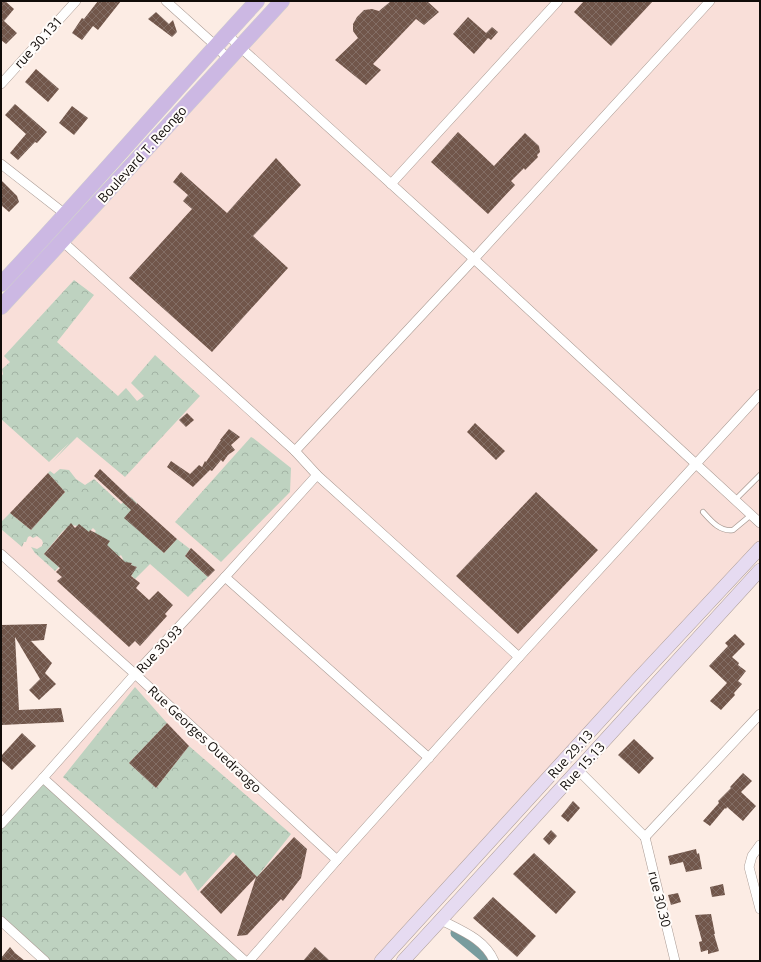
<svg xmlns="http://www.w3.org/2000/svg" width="761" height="962" viewBox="0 0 761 962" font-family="'Open Sans',sans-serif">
  <defs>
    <pattern id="forest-crowns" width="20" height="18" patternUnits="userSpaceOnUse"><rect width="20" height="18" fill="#bed2c0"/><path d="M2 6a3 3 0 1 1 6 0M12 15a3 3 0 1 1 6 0" fill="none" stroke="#a2b3a4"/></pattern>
    <pattern id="building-cross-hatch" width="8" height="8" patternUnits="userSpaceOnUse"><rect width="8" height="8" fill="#71564a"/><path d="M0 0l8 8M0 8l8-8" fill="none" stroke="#836e65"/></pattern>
  </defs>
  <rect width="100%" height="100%" fill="#fcece4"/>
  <path fill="#f9dfd9" d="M278 1H760V548L382 961H48L1 917V823L135 674 1 554V307Z"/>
  <g fill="url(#forest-crowns)">
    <path d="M74 280 94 295 57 342 118 396 126 388 137 401 144 396 131 383 155 355 200 396 125 477 77 437 53 461 69 443 49 462 1 419V377L3 374 2 369 10 362 4 356Z"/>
    <path d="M251 437 253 438 291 468 290 492 221 562 175 522Z"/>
    <path d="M60 469 69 470 76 479 85 485 94 479 121 504 131 497 137 503 125 518 164 553 177 539 190 549 185 556 208 577 188 597 150 564 135 579 131 575 137 567 134 566 129 571 132 563 120 565 123 559 121 555 116 559 104 550 109 541 90 537 96 531 93 528 86 535 78 526 70 525 62 532 44 554 59 567 55 571 35 553 31 547 37 549 42 546 43 543 42 540 37 536 33 538 30 536 28 537 26 542H24L22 547 1 529V522L10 513 31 530 65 492 48 473 50 471 54 474Z"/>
    <path d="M135 687 167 723 129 763 156 788 189 746 291 834 257 877 233 852 198 891 185 871 180 876 63 777Z"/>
    <path d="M45 781 244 961H51L1 915V826Z"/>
  </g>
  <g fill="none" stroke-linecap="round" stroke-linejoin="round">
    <path stroke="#789c9e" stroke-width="11" d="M456 933 486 958V961"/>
  </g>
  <g fill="url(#building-cross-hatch)">
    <path d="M1 1H5L14 9 4 21 17 33 6 44 1 40Z"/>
    <path d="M98 1H121L98 30 93 26 82 40 72 33 82 18 84 19Z"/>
    <path d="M391 1H427L439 12 424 25 416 19 373 64 381 70 366 85 335 60 358 38 353 31V24L357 17 364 10 372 9 379 11Z"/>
    <path d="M584 1H653L611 46 574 12Z"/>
    <path d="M156 12 169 24 173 20 177 32 172 37 148 19Z"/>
    <path d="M468 17 486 33 492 27 498 32 491 40 488 38 474 54 453 34Z"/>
    <path d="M36 69 59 89 48 102 25 82Z"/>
    <path d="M15 104 47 132 37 143 35 142 18 160 10 153 26 134 5 115Z"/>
    <path d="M72 106 88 118 74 135 59 123Z"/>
    <path d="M458 132 494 166 525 133 539 146 540 152 537 155 538 157 525 170 524 168 511 181 515 185 488 214 431 162Z"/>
    <path d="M276 158 301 185 253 236 288 268 212 352 129 278 192 209 183 201 188 195 173 182 181 172 227 213Z"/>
    <path d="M1 180 17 196 19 202 9 212 1 205Z"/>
    <path d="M187 413 194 420 186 427 179 420Z"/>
    <path d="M475 423 505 451 496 460 467 432Z"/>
    <path d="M229 429 240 437 231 445 235 450 228 455 223 462 221 460 212 471 210 470 193 487 167 467 171 461 190 474 199 465 202 467 205 461 206 462 221 440H220Z"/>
    <path d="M100 469 137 504V503L177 539 164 553 124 518 131 510 94 476Z"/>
    <path d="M48 473 65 492 31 530 10 513Z"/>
    <path d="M536 492 598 550 518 634 456 576Z"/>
    <path d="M71 523 75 528 79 524 89 532 90 530 110 541 107 545 125 562 132 563 131 565 137 567 131 576 140 583 136 588 149 600 158 591 173 605 165 614 167 616 140 646 135 641 129 647 57 581 62 577 56 572 60 568 44 554Z"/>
    <path d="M191 548 215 570 208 577 185 556Z"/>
    <path d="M47 624 44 640 31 641 52 663 45 673 56 684 39 700 29 690 40 679 15 637 19 710 61 708 64 722 2 725 1 625Z"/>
    <path d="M735 634 745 644 732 657 739 663 738 665 746 671 738 681 742 684 734 693 735 695 721 710 710 701 727 683 709 666 728 646 725 643Z"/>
    <path d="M167 723 189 746 156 788 129 763Z"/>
    <path d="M22 733 36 746 12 770 1 760V756Z"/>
    <path d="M634 739 654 758 639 774 618 755Z"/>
    <path d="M743 773 752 781 741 792 756 806 743 821 727 807 726 809 725 808 710 826 703 821 719 803 718 801 731 788 730 787Z"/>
    <path d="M573 801 580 808 568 822 561 816Z"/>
    <path d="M551 830 557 836 549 845 543 839Z"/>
    <path d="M294 837 307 849 301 878 283 901 281 899 247 935 237 936 256 877 221 914 200 892 236 855 257 877Z"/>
    <path d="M696 849 697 854 699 853 702 869 686 872 683 862 670 865 668 856Z"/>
    <path d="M534 853 576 892 556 914 513 874Z"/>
    <path d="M723 884 725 895 712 897 710 887Z"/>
    <path d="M678 893 681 902 671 905 668 895Z"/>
    <path d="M493 897 536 936 517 957 473 918Z"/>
    <path d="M711 914 715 934H714L719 951 708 954V950L701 952 699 942 702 941 695 915Z"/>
    <path d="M10 947 15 953 25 961H1V958Z"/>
    <path d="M315 947 330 961H303Z"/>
  </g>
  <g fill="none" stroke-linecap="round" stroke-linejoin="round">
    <g stroke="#ab9c95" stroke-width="6">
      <g id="service">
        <path d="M735 500 760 475"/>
        <path d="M703 512C711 521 720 532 733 530L751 515"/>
      </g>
    </g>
    <g stroke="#ab9c95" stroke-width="10">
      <g id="minor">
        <path d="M166 1 216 46 228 59"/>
        <path d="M227 34 240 47 474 259 696 464 760 523"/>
        <path d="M1 84 76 1"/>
        <path d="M1 164 65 214"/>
        <path d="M391 184 558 1"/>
        <path d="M62 241 295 451 317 475 519 657"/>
        <path d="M295 451 474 259 710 1"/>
        <path d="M1 554 135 674 337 860"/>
        <path d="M225 577 429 758"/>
        <path d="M578 770 645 837"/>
        <path d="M43 778 245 961"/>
        <path d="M1 824 43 778 135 674 225 577 317 475"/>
        <path d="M645 837 760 714"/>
        <path d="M645 837 675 961"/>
        <path d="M760 845 752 856 749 867 760 909"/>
        <path d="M441 920C460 930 485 939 494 961"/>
        <path d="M1 921 45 961"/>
        <path d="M249 961 337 860 519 657 760 394"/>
      </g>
    </g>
    <g stroke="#ab9c95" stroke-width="14">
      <g id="secondary">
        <path d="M381 961 637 680 760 548"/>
        <path d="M403 961 461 898 760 570"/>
      </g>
    </g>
    <g stroke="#cfcece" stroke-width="16">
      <g id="primary">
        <path d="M1 284C88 192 171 94 257 1"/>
        <path d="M1 307 62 241 282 1"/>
      </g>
    </g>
    <use href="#service" stroke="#fff" stroke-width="4.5"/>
    <use href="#minor" stroke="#fff" stroke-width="9"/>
    <use href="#secondary" stroke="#e6dbf1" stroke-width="13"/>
    <use href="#primary" stroke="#ccb8e3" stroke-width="15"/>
  </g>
  <g text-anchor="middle" stroke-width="4" stroke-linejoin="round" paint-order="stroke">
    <g font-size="13" fill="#110c09" stroke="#fffcfa">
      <text transform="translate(38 42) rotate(-48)" y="5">rue 30.131</text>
      <text transform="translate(142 154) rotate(-48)" y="5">Boulevard T. Reongo</text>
      <text transform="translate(159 649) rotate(-47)" y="5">Rue 30.93</text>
      <text transform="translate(205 739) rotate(43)" y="5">Rue Georges Ouedraogo</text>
      <text transform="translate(570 754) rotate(-48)" y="5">Rue 29.13</text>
      <text transform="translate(582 766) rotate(-48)" y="5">Rue 15.13</text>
      <text transform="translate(660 899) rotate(76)" y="5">rue 30.30</text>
    </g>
  </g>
  <rect width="761" height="962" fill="none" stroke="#110c09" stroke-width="4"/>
</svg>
